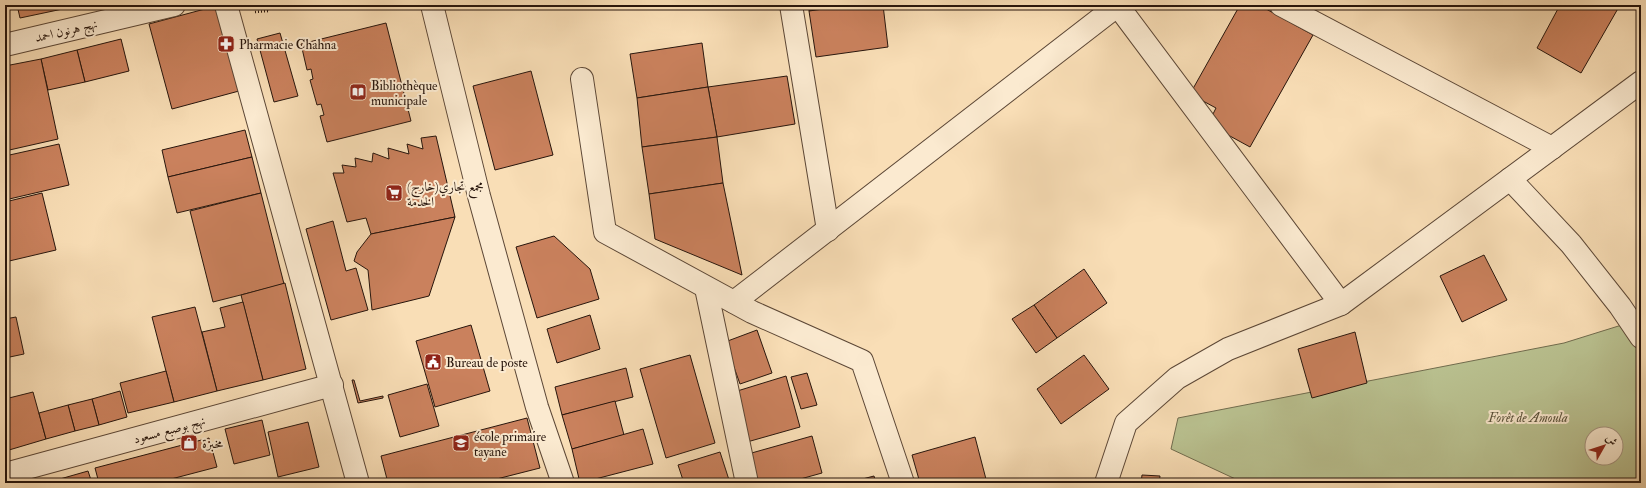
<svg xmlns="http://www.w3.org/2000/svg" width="1646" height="488" viewBox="0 0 1646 488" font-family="'IM FELL Double Pica',Amiri,serif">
  <rect width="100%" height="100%" fill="#f9deb6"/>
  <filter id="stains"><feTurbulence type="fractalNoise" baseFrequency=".005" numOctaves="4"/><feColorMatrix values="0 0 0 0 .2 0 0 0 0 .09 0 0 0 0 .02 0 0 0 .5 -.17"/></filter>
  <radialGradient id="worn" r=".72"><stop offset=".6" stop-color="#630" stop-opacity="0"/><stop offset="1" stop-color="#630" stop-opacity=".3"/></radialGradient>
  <path fill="#bac291" stroke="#706c4e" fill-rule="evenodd" d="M1641 319V483H1244L1171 449 1178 418 1564 343ZM1592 434H1616V458H1592Z"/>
  <g fill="#ca815d" stroke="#27150c">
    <path d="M17 5H72V7L20 18Z"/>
    <path d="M809 5H852L809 11Z"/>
    <path d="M852 5H883L888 47 816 57 809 11Z"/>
    <path d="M1240 5H1259L1313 35 1250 147 1208 124 1216 108 1190 94Z"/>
    <path d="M1560 5H1620L1581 73 1537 48Z"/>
    <path d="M216 6 239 91 172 109 149 24Z"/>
    <path d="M386 23 411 121 327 142 320 116 324 115 321 104 317 105 310 80 313 79 311 69 307 70 301 44Z"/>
    <path d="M280 33 298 96 274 102 257 39Z"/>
    <path d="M121 39 129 71 85 82 77 50Z"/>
    <path d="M702 43 708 87 637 98 630 54Z"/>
    <path d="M77 50 85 82 48 90 41 59Z"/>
    <path d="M41 59 58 139 5 151V66Z"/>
    <path d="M531 71 553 155 495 170 473 86Z"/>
    <path d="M787 76 795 124 717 137 708 87Z"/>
    <path d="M708 87 717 137 642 147 637 98Z"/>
    <path d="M245 130 252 157 168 177 162 150Z"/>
    <path d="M436 136 455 217 371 234 366 218 347 222 333 173H344L342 165 356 167 355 158 372 162 373 153 389 159 388 148 409 154 407 144 423 149 421 138Z"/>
    <path d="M717 137 723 183 649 194 642 147Z"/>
    <path d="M59 144 69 185 5 200V156Z"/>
    <path d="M252 157 261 193 177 213 168 177Z"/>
    <path d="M723 183 742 275 655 239 649 194Z"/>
    <path d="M42 193 56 250 5 262V202Z"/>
    <path d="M261 193 284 284 213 302 190 211Z"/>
    <path d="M455 217 429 296 372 310 368 270 354 261 357 252 371 234Z"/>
    <path d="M333 221 346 271 356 268 368 310 331 320 306 229Z"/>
    <path d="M554 236 590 269 599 299 537 318 516 247Z"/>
    <path d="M1484 255 1507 300 1462 322 1440 276Z"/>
    <path d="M1084 269 1107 303 1057 338 1034 305Z"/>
    <path d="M285 283 306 369 263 380 241 295Z"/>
    <path d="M243 302 263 380 217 391 202 332 225 327 220 308Z"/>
    <path d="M1034 305 1057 338 1036 353 1012 319Z"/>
    <path d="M195 307 217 391 174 402 152 317Z"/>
    <path d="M590 315 600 349 557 363 547 329Z"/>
    <path d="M16 317 24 354 5 358V319Z"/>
    <path d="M471 325 490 391 435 407 416 341Z"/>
    <path d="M757 330 772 373 740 384 725 342Z"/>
    <path d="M1355 332 1367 383 1312 398 1298 349Z"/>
    <path d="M690 355 715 443 666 458 640 369Z"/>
    <path d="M1084 355 1109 389 1061 424 1037 389Z"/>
    <path d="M626 368 633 397 562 415 555 387Z"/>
    <path d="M166 371 174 402 128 413 120 383Z"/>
    <path d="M807 373 817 405 801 409 791 377Z"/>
    <path d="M786 376 800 427 747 442 734 392Z"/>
    <path d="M352 380H354L360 401 383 396V398L358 403Z"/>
    <path d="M427 384 439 426 400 437 388 395Z"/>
    <path d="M120 391 127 417 99 425 92 399Z"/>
    <path d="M33 392 46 439 9 450 5 435V399Z"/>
    <path d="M92 399 99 425 75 431 68 405Z"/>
    <path d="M615 401 624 435 572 449 562 415Z"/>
    <path d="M68 405 75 431 46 439 39 413Z"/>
    <path d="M527 418 540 468 481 483H388L381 456Z"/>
    <path d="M262 420 270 455 234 464 225 429Z"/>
    <path d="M308 422 319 467 278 477 268 432Z"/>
    <path d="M643 429 653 464 580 483 572 449Z"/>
    <path d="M5 435 9 450 5 451Z"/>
    <path d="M812 436 822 473 786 483H755L748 454Z"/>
    <path d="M975 437 987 483H920L912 455Z"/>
    <path d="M209 438 217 467 156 483H99L95 468Z"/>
    <path d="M720 452 730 483H684L678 465Z"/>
    <path d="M88 471 92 483H46Z"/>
    <path d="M1142 475 1160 476 1159 483H1141Z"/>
    <path d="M874 476 876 483H847Z"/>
    <path d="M1253 479 1255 483H1244Z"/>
  </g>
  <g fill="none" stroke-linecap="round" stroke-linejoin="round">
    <g stroke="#5c4736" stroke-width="24">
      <g id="minor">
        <path d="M226 5 358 483"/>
        <path d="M432 5 479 196 537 407 563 483"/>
        <path d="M791 5 828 230"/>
        <path d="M1281 5 1552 148"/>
        <path d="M1118 6 1341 304"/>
        <path d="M5 45 174 5"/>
        <path d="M582 79 605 232 752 312 862 361 903 483"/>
        <path d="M1510 179 1571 244 1620 306 1641 337"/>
        <path d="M706 288 747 483"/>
        <path d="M734 302 1118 5"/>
        <path d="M5 474 332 385"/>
        <path d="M1106 483 1126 423 1177 378 1228 349 1341 304 1641 82"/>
      </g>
    </g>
    <path stroke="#27150c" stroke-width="2.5" stroke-dasharray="1 2" stroke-linecap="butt" d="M255 12 269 11 266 5"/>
    <use href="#minor" stroke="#fbead0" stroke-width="22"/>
  </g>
  <defs>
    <g id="pharmacy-square" transform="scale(0.9)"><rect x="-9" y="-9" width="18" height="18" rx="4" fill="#8f2418" stroke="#fbead0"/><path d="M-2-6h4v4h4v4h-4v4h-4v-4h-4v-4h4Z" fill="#fff"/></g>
    <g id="library-square" transform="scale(0.9)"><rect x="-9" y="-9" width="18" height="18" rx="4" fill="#8f2418" stroke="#fbead0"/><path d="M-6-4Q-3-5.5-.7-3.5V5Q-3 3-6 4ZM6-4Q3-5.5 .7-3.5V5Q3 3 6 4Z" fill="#fff"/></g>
    <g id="supermarket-square" transform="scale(0.9)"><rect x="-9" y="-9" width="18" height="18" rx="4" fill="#8f2418" stroke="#fbead0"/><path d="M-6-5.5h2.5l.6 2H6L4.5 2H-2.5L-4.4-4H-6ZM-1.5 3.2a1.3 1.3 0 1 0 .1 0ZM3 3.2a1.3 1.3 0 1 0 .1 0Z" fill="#fff"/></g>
    <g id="civic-square" transform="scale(0.9)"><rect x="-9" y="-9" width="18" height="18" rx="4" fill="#8f2418" stroke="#fbead0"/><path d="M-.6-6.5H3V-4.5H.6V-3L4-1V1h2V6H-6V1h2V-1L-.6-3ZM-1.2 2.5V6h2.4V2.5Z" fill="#fff"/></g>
    <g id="shop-square" transform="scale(0.9)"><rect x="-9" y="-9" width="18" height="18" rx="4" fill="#8f2418" stroke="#fbead0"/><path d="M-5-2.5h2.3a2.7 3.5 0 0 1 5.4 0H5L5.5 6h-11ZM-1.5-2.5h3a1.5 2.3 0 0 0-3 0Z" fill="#fff"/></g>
    <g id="school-square" transform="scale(0.9)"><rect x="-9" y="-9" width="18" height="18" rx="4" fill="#8f2418" stroke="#fbead0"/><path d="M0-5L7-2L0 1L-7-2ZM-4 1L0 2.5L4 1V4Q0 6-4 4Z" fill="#fff"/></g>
  </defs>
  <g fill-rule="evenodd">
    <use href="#pharmacy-square" x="226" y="44"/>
    <use href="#library-square" x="358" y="92"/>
    <use href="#supermarket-square" x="394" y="193"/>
    <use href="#civic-square" x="433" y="362"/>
    <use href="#shop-square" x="189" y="443"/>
    <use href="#school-square" x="461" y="443"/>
  </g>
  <g text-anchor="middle" stroke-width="4" stroke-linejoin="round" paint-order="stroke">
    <g font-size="13" fill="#27150c" stroke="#fbead0">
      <text transform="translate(66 30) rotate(-13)" y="5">نهج هرنون احمد</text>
      <text transform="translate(169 429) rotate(-15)" y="5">نهج بوصبع مسعود</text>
    </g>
    <g font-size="13" fill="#27150c" stroke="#fbead0" text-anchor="start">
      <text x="239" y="49">Pharmacie Chahna</text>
      <text x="371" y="90">Bibliothèque<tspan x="371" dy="15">municipale</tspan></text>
      <text x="407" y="191">(مجمع تجاري(خارج<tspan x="407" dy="15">الخدمة</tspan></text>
      <text x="446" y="367">Bureau de poste</text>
      <text x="474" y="441">école primaire<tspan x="474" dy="15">tayane</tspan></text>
      <text x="202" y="448">مخبزة</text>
    </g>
    <g font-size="13" font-style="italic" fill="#5a523b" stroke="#fbead0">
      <text x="1528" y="422">Forêt de Amoula</text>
    </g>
  </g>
  <rect width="1646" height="488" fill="none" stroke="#f9deb6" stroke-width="20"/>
  <rect x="6" y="6" width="1634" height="476" fill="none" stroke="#27150c" stroke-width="2"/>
  <rect x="10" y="10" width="1626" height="468" fill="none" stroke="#27150c"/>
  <g transform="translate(1604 446) rotate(51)"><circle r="19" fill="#fbead0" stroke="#a69582"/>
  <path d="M0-3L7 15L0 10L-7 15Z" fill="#8f2418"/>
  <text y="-6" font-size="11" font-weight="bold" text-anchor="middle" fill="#27150c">ش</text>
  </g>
  <rect width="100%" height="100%" filter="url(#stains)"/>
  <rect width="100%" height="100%" fill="url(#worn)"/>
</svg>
